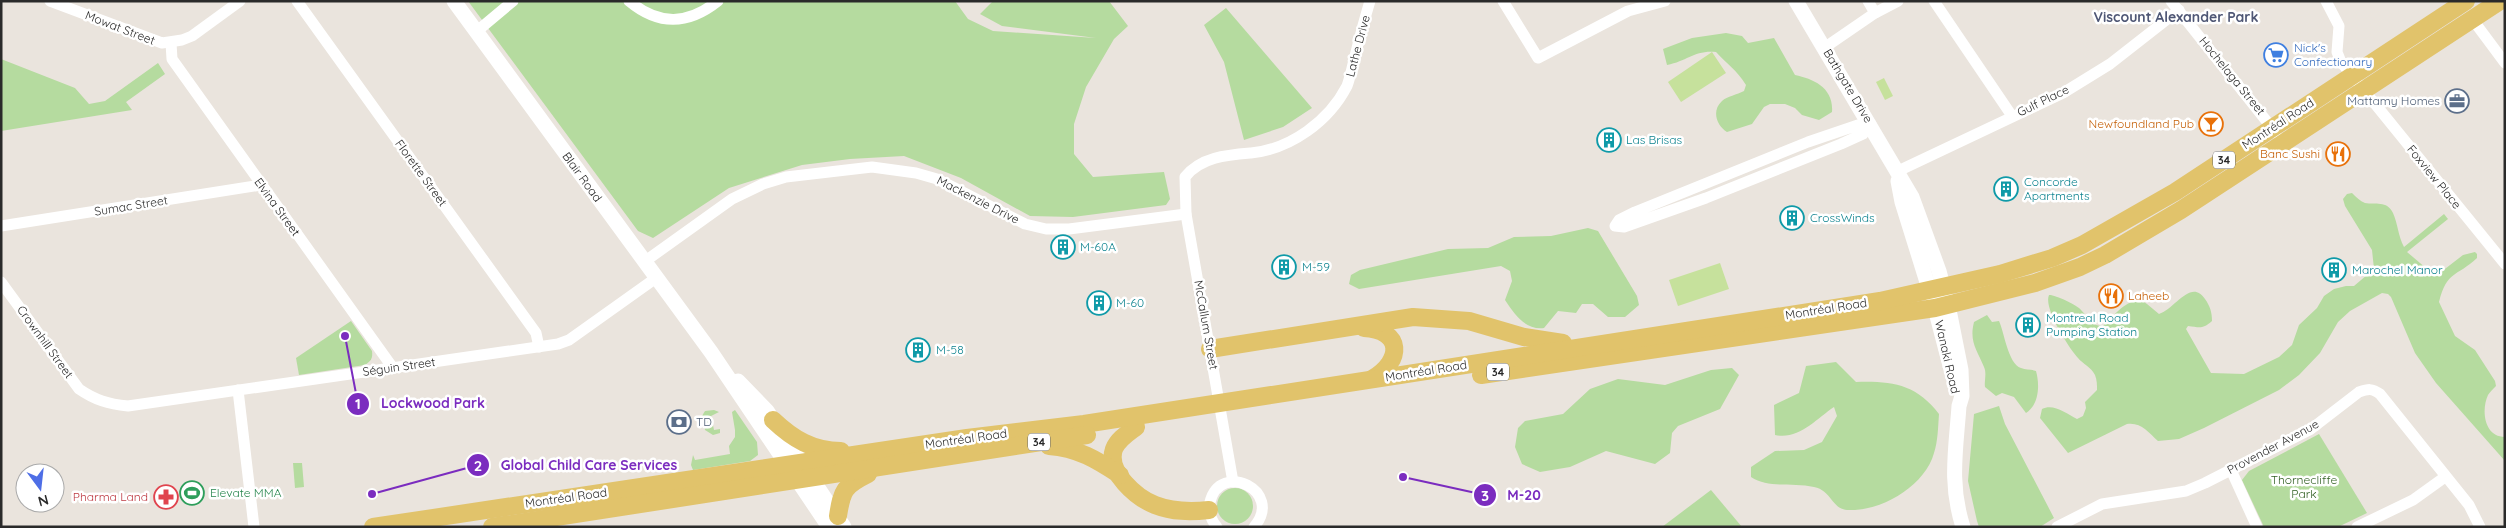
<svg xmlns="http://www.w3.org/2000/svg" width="2506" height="528" viewBox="0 0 2506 528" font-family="Quicksand,sans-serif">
  <rect width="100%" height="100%" fill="#eae4dd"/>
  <g fill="#b5db9f">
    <path d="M468 1H955L968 19 993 31 1096 38 1002 26 980 14 993 1H1109L1128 26 1114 39 1086 87 1074 124V154L1093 177 1164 172 1170 199 1166 205 1073 217 1030 216 961 178 904 156 850 159 802 165 729 188 653 238 638 231Z"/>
    <path d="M1226 8 1312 108 1283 127 1244 140 1224 62 1204 25Z"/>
    <path d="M1726 33 1742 36 1748 43 1774 38 1795 75C1814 79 1834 88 1832 112L1819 120 1802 115 1795 108 1785 104H1770L1764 107 1752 124 1727 132C1717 126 1711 111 1722 101 1727 96 1737 95 1744 91L1746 85C1736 69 1728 65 1716 52 1694 50 1688 61 1667 65L1663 49 1692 38Z"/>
    <path d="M1 59 75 88 89 104 105 101 158 63 165 74 126 102 132 110 1 131Z"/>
    <path d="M2352 193C2356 197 2360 201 2365 203 2375 205 2387 200 2393 213 2398 224 2398 236 2404 247L2444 214 2448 219 2407 252 2433 274 2441 272 2463 255 2475 252 2477 254V258C2457 277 2447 270 2439 302L2455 336 2475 350 2495 381 2496 386C2493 389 2490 392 2488 395 2481 410 2484 437 2505 437V461L2436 383 2415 353 2391 297 2388 294 2382 293 2350 311 2338 322 2320 353 2299 375 2279 390 2204 428 2179 439 2158 441C2148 432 2141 422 2127 424L2068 453 2040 418 2042 409C2053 403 2066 413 2077 419L2083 416 2086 408 2085 402 2097 390C2097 385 2097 380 2095 375 2091 367 2083 364 2078 358 2069 348 2043 308 2049 295 2053 294 2078 305 2081 310 2089 318 2091 326 2103 326 2114 316 2130 293 2147 304 2151 307 2155 311 2159 314 2175 309 2191 278 2205 299 2210 306 2212 312 2212 321 2202 330 2199 327 2188 326L2186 329 2211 373 2244 374 2279 357 2292 345 2299 325 2317 308 2324 296 2334 289 2346 286H2354L2374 269 2372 250 2345 206 2343 199 2347 194Z"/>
    <path d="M1588 228 1598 231 1637 296 1639 305 1625 317H1608L1593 304H1582L1576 313 1558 311 1544 328C1525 330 1515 315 1505 300L1512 281 1510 271 1501 266 1359 289 1349 284 1351 275 1360 270 1448 249 1488 248 1514 237 1551 236Z"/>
    <path d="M1987 315 1992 322 1999 321C2004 331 2008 364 2021 368 2026 370 2031 369 2036 371 2040 385 2039 405 2026 413L2014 397 2002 393 1996 396 1985 387C1984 381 1987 373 1984 367 1977 350 1969 342 1974 322Z"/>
    <path d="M351 321 372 351C373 358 371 361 365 365L299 375 296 358Z"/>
    <path d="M1836 362 1856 382C1892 381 1916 384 1939 414 1938 427 1938 441 1934 453 1925 486 1881 512 1847 510 1832 509 1831 490 1814 487 1793 482 1769 489 1751 477V467L1775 451 1804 450 1822 442 1837 416 1834 407C1816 419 1799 440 1775 435L1774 405 1799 393 1806 366Z"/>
    <path d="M1732 368 1739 375 1720 409 1678 426 1672 433 1670 453 1655 464 1606 451 1570 467 1540 472 1522 464 1515 447 1518 428 1525 421 1563 414 1590 389 1618 379 1665 385 1711 370Z"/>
    <path d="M1999 406 2005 424 2054 518 2040 527H1979L1977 521 1968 481 1974 414Z"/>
    <path d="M735 410 757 442 758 455 750 461 693 470 691 465 693 455 695 460 730 454 729 446 735 437V430L732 412Z"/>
    <path d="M705 411 714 410 719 412 711 416 714 430 720 429V433L713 435 705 430 702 416Z"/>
    <path d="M2319 434 2367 513 2338 527H2264L2242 480 2249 471Z"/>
    <path d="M302 463 304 487 295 488 293 463Z"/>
    <circle cx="1235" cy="506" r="18"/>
    <path d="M1711 490 1742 527H1662Z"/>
  </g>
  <g fill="#c6e19c">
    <path d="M1712 52 1726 73 1681 102 1668 82Z"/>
    <path d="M1884 78 1893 96 1885 100 1876 82Z"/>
    <path d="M1720 263 1729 289 1678 306 1669 280Z"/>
  </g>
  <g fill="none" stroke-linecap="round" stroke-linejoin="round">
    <g stroke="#fff" stroke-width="11">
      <path d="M50 1 162 43 182 40 192 36 240 1"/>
      <path d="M297 1 536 333 539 347"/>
      <path d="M629 1C659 26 688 25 718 1"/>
      <path d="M1503 1 1538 58 1628 11 1665 1"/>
      <path d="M1868 1 1875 13"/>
      <path d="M1934 1 2012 116"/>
      <path d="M2171 1 2276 133"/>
      <path d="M2326 1 2339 26 2337 52 2341 62 2505 264"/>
      <path d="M2473 20 2505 63"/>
      <path d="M476 32 513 1"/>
      <path d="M171 43 172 59 393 368"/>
      <path d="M1824 48 1875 13 1898 1"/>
      <path d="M1871 124 1863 134 1841 144 1706 198 1624 227 1615 226 1619 220 1635 212 1808 142 1858 125Z"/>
      <path d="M1896 172 2063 93 2110 64 2179 10"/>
      <path d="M1 226 261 185"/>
      <path d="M644 262 732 199 763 184 786 177 872 167 916 173 937 179 1025 224 1046 229H1069L1186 214"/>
      <path d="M1 282 79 389C95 400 108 404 128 406L558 344 569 340 656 278"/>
      <path d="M238 390 254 527"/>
      <path d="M2231 470 2257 527"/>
      <path d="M1233 482 1186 214 1185 177C1201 157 1227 155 1251 153 1291 149 1329 121 1347 86 1350 78 1352 68 1354 60 1359 40 1364 21 1370 1"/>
      <path d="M1217 527C1211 520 1208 511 1210 502 1220 460 1285 491 1254 527"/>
      <path d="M2057 527 2102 504 2186 491 2205 483 2311 429 2359 392C2368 389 2372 388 2380 394L2469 505 2480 527"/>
      <path d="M2357 527 2413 500 2445 477"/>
    </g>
    <g stroke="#fff" stroke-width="15">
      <path d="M454 1 711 352 829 527"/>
      <path d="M1796 1 1912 197 1939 271 1948 305 1961 370 1962 396 1959 406C1956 450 1949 483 1963 527"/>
      <path d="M1898 181 1902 202 1935 308 1953 377"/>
      <path d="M738 381 767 411 844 527"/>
    </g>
    <g stroke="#e1c36b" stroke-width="18">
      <path d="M1364 328C1403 330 1403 361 1372 379"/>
      <path d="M1210 349 1413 317 1469 321 1524 337 1563 343"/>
      <path d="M1481 375 1935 308 2035 283 2080 267 2105 255 2181 210 2500 1"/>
      <path d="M773 420C793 439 813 451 841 451"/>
      <path d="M1136 427C1128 433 1118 439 1114 449 1106 472 1137 498 1155 505 1173 512 1190 512 1209 510"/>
      <path d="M1049 446C1078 448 1097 460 1120 475"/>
      <path d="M838 516C842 490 844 486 868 474"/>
      <path d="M373 527 967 438 1084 424 1880 301 2000 274 2052 258 2082 245 2175 192 2466 1"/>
      <path d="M492 527 1087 435"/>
    </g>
  </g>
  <defs>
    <g id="supermarket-ring" transform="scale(1.25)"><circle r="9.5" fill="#fff" stroke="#3f7fe0" stroke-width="1.5"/><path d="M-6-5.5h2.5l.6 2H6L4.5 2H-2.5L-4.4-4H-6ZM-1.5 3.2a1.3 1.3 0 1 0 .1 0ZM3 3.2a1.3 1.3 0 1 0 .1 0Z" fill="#3f7fe0"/></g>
    <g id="office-ring" transform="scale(1.25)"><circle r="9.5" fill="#fff" stroke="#5c6f8a" stroke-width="1.5"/><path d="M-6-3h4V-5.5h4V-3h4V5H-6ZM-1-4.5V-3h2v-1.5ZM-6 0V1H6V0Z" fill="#5c6f8a"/></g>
    <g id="bar-ring" transform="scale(1.25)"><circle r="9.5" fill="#fff" stroke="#e8710a" stroke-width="1.5"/><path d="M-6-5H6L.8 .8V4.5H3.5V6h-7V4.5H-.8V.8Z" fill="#e8710a"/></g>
    <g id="building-ring" transform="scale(1.25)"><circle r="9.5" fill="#fff" stroke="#0f9aa8" stroke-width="1.5"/><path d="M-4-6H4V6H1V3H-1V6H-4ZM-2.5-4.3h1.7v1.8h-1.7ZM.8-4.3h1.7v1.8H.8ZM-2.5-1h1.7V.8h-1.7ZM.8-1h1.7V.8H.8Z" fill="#0f9aa8"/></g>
    <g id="restaurant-ring" transform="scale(1.25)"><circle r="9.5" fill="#fff" stroke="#e8710a" stroke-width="1.5"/><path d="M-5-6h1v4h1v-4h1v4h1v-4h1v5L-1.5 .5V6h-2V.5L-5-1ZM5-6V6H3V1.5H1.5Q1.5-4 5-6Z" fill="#e8710a"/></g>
    <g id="bank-ring" transform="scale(1.25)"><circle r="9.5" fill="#fff" stroke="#5c6f8a" stroke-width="1.5"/><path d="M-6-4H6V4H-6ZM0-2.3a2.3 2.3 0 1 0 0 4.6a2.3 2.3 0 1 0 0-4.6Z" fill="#5c6f8a"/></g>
    <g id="stadium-ring" transform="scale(1.25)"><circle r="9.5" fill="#fff" stroke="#2e9e5b" stroke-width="1.5"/><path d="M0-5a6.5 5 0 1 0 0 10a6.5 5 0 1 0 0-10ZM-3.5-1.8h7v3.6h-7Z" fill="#2e9e5b"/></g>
    <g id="pharmacy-ring" transform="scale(1.25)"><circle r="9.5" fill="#fff" stroke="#e0444e" stroke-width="1.5"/><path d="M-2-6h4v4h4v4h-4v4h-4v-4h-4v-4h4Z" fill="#e0444e"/></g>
  </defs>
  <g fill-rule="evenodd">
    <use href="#supermarket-ring" x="2276" y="55"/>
    <use href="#office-ring" x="2457" y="101"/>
    <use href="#bar-ring" x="2211" y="124"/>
    <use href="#building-ring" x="1609" y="140"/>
    <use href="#restaurant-ring" x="2338" y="154"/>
    <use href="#building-ring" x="2006" y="189"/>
    <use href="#building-ring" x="1792" y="218"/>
    <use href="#building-ring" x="1063" y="247"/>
    <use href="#building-ring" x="1284" y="267"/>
    <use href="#building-ring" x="2334" y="270"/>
    <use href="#restaurant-ring" x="2111" y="296"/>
    <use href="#building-ring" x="1099" y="303"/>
    <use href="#building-ring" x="2028" y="325"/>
    <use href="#building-ring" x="918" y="350"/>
    <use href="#bank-ring" x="679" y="422"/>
    <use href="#stadium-ring" x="192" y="493"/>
    <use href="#pharmacy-ring" x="166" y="497"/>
  </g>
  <g text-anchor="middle" stroke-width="5" stroke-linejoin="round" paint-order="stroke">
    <g fill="#fff" stroke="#6a6a6a" stroke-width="1">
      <rect x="2213" y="151.5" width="22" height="17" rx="4"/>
      <rect x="1487" y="363.5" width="22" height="17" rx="4"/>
      <rect x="1028" y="433.5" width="22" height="17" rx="4"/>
    </g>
    <g font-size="11" font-weight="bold" fill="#2a2a2a">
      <text x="2224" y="164">34</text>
      <text x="1498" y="376">34</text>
      <text x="1039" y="446">34</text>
    </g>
    <g font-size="12" fill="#2a2a2a" stroke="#fff">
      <text transform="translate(120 28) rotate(21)" y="4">Mowat Street</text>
      <text transform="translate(1358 46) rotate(-75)" y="4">Lathe Drive</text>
      <text transform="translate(2232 76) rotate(51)" y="4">Hochelaga Street</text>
      <text transform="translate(1848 86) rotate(59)" y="4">Bathgate Drive</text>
      <text transform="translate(2043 101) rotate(-26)" y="4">Gulf Place</text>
      <text transform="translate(2278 124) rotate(-33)" y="4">Montréal Road</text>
      <text transform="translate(421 173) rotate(54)" y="4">Florette Street</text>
      <text transform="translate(582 177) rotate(54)" y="4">Blair Road</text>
      <text transform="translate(2434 177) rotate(51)" y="4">Foxview Place</text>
      <text transform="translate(978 200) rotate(27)" y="4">Mackenzie Drive</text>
      <text transform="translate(131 206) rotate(-9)" y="4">Sumac Street</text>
      <text transform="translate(277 207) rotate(54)" y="4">Elvina Street</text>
      <text transform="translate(1826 309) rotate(-9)" y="4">Montréal Road</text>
      <text transform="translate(1206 325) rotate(80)" y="4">McCallum Street</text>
      <text transform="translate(45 342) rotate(54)" y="4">Crownhill Street</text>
      <text transform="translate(1947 357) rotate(77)" y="4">Wanaki Road</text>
      <text transform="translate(399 367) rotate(-8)" y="4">Séguin Street</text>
      <text transform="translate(1426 371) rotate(-9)" y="4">Montréal Road</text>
      <text transform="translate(966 439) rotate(-8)" y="4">Montréal Road</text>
      <text transform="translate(2273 447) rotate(-28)" y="4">Provender Avenue</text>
      <text transform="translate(566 498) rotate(-8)" y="4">Montréal Road</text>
    </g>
    <g font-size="12" fill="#366cbe" stroke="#fff" text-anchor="start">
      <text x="2294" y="52">Nick's<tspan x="2294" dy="14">Confectionary</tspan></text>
    </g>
    <g font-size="12" fill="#4e5e75" stroke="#fff" text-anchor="end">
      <text x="2440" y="105">Mattamy Homes</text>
      <text x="696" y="426" text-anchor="start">TD</text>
    </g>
    <g font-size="12" fill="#c56008" stroke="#fff" text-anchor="end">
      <text x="2194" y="128">Newfoundland Pub</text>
      <text x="2320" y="158">Banc Sushi</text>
      <text x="2128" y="300" text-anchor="start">Laheeb</text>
    </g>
    <g font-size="12" fill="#0d838f" stroke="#fff" text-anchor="start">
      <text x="1626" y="144">Las Brisas</text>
      <text x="2024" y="186">Concorde<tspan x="2024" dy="14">Apartments</tspan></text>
      <text x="1810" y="222">CrossWinds</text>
      <text x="1080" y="251">M-60A</text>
      <text x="1302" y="271">M-59</text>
      <text x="2352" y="274">Marochel Manor</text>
      <text x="1116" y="307">M-60</text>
      <text x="2046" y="322">Montreal Road<tspan x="2046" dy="14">Pumping Station</tspan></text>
      <text x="936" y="354">M-58</text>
    </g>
    <g font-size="12" fill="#305f22" stroke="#fff">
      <text x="2304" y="484">Thornecliffe<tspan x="2304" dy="14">Park</tspan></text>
    </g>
    <g font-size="12" fill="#27864d" stroke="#fff" text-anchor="start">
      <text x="210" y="497">Elevate MMA</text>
    </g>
    <g font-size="12" fill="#be3a42" stroke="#fff" text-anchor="end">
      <text x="148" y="501">Pharma Land</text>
    </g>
    <g font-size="14" font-weight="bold" fill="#4f5775" stroke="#fff">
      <text x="2176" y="22">Viscount Alexander Park</text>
    </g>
  </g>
  <path fill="none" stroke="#7b2cbf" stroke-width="2" d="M345 336L358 404M372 494L478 465M1403 477L1485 495"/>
  <g fill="#7b2cbf" stroke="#fff" stroke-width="2">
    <circle cx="345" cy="336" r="5"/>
    <circle cx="372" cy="494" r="5"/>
    <circle cx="1403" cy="477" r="5"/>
    <circle cx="358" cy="404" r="12"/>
    <circle cx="478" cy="465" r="12"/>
    <circle cx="1485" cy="495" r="12"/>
  </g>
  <g font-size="15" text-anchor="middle" font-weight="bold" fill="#fff">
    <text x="358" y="409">1</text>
    <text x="478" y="471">2</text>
    <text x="1485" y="501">3</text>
  </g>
  <g font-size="14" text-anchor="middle" font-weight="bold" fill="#7b2cbf" stroke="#fff" stroke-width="5" stroke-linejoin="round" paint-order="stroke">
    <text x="433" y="408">Lockwood Park</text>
    <text x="589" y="470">Global Child Care Services</text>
    <text x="1524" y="500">M-20</text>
  </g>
  <rect width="2506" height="528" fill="none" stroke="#2a2a2a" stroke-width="5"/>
  <g transform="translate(40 488) rotate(165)"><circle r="24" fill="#ffffff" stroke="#aaaaaa"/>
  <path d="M0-4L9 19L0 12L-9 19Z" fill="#4e6ee6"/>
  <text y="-8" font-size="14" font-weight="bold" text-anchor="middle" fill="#2a2a2a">N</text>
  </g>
</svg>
